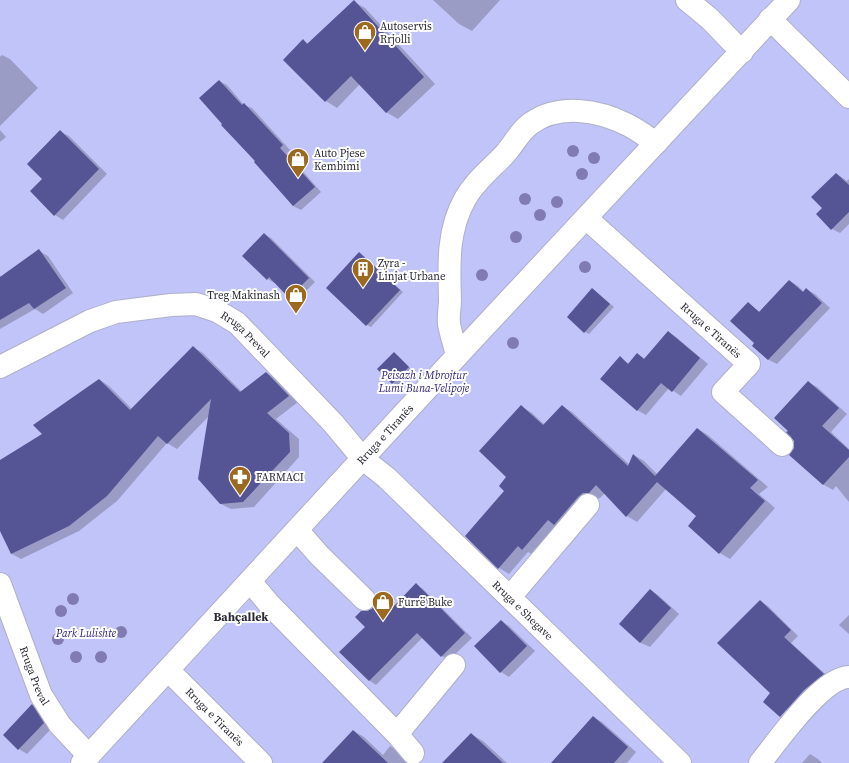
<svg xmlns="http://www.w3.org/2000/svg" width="849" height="763" viewBox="0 0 849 763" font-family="'Source Serif 4',serif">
  <rect width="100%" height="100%" fill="#e4e6fc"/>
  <rect fill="#c1c4f8" x="0" y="0" width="849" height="763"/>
  <g fill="#0003">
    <path d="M433 0H500L472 31 459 24Z"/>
    <path d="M354 2 365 8 435 84 398 119 386 112 360 84 337 108 326 101 303 40 309 44Z"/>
    <path d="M2 55 10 59 38 88 0 126V57Z"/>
    <path d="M219 81 227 85 244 105 252 108 290 150 287 153 321 192 301 210 293 206 223 124Z"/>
    <path d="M0 130 6 137 0 142Z"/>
    <path d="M61 132 69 136 107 174 63 220 55 215 43 179Z"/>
    <path d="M837 174 847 181 849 179V224L840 233 832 229 823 208Z"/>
    <path d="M264 234 271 238 315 282 296 301 289 297 275 282 274 283 268 279Z"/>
    <path d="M39 251 48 256 73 293 43 314 35 309 0 329V275L1 277Z"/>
    <path d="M359 253 403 292 371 327 367 325Z"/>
    <path d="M790 281 798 286 804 292 806 289 815 294 830 308 777 364 769 360 754 345 755 343 748 303 760 312Z"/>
    <path d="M593 289 614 307 589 334 585 332Z"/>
    <path d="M668 332 676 337 708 364 681 396 669 388 646 415 637 410 620 358 629 364 637 354 645 359Z"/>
    <path d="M193 347 203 353 242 392 266 373 276 378 298 402 276 419 299 439V457L254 507 231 509 221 504 209 416 177 449 167 443 117 501 79 531 21 559 12 554 0 529V462L43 434 100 380 109 386 132 409Z"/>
    <path d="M398 356 412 370 397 386 378 369Z"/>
    <path d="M808 382 817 387 847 414 831 432 849 449V502L836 486 833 490 824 485 790 455 795 448Z"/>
    <path d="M562 406 572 412 630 465 634 455 644 461 658 475 698 429 708 435 768 487 759 494 775 508 730 559 720 553 698 516 666 489 637 522 627 516 605 493 600 498 594 499 533 555 528 552 509 574 499 568 505 491 522 407 532 413 545 425Z"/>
    <path d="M416 585 423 589 472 638 449 660 442 656 423 637 376 685 370 681 341 652 366 627 367 612 373 609 377 603 378 595 385 599 393 608Z"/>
    <path d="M650 590 658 595 679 614 650 647 641 643 620 624Z"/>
    <path d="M760 601 768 606 798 636 791 643 831 679 794 711 786 707Z"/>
    <path d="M849 615V634L839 625Z"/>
    <path d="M501 621 509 626 535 651 509 677 501 672Z"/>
    <path d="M32 705 40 710 52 728 27 754 19 749 4 735Z"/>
    <path d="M593 717 602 722 636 752 627 763H560Z"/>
    <path d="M354 731 364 737 383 755 390 746 401 752 411 763H323Z"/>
    <path d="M471 734 483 741 507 763H444Z"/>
    <path d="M810 754 818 759 822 763H802Z"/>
  </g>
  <g fill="#555495">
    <path d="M354 0 424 77 386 113 351 76 325 102 283 60 303 39 307 44Z"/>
    <path d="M219 80 242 105 244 103 283 145 280 148 315 187 293 206 254 162 255 161 221 125 222 124 199 98Z"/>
    <path d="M60 130 99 169 54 216 30 191 42 179 27 164Z"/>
    <path d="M836 173 849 185V212L831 230 816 214 822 208 811 197Z"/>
    <path d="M264 233 309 278 289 298 269 277 267 280 242 256Z"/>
    <path d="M39 249 66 288 34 309 29 303 0 320V277Z"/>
    <path d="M359 252 400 290 366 326 326 288Z"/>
    <path d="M789 280 803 292 806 288 822 303 768 360 752 346 754 343 730 321 748 302 759 312Z"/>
    <path d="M592 288 610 304 584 333 567 317Z"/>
    <path d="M668 331 700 358 672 392 661 383 637 411 600 379 620 356 628 364 637 353 644 359Z"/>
    <path d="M193 346 240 392 266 372 289 396 267 413 289 433 290 452 243 502 220 504 198 479 211 399 167 444 158 436 107 496 69 526 11 554 0 531V460L42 434 33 425 99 379 130 410Z"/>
    <path d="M394 352 409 367 392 384 377 369Z"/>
    <path d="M808 381 839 408 822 426 849 450V457L823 485 789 455 794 448V441L786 432 788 431 774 418Z"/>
    <path d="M521 405 543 425 562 405 628 466 633 454 655 476 697 428 758 480 750 488 765 501 719 554 688 526 696 516 657 482 626 517 596 485 589 493H583L578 497 554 525 548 520 522 550 518 546 498 569 465 536 504 491 499 486 506 477 479 451Z"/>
    <path d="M416 583 465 633 441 657 417 633 369 681 339 652 365 627 355 617 361 611H367L373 608 376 602V596L378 594 392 608Z"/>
    <path d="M650 589 671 608 640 643 619 624Z"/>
    <path d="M760 600 791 630 784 637 824 674 804 690 780 717 763 702 770 693 717 643Z"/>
    <path d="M501 620 527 646 500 673 474 646Z"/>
    <path d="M32 704 44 723 18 750 3 735Z"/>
    <path d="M593 716 628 747 614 763H551Z"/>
    <path d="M353 730 388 763H322Z"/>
    <path d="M471 733 503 763H442Z"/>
  </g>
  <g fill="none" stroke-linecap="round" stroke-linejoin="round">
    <g stroke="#aeafc9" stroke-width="24">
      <g id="minor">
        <path d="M687 0 710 19 742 52"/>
        <path d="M770 19 849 97"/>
        <path id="s1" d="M586 218 749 364 723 392 782 445"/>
        <path d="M457 356C455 346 451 335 449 324 448 316 450 308 450 300 449 265 447 231 465 199 475 181 491 169 505 154 514 144 519 132 530 124 559 103 598 110 628 125 638 130 647 137 656 143"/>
        <path id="s2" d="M0 367 90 321 116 312 171 305 196 304 217 311 237 323 333 423 363 459 387 478 680 763"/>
        <path d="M297 530 319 555 364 599"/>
        <path d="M250 581 269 604 397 734 413 753"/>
        <path id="s3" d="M0 584 41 695 60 725 89 756"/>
        <path d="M510 597 588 505"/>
        <path id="s4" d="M168 670 261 763"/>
        <path d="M397 734 454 665"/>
        <path d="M760 763C777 742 822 677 849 677"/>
      </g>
    </g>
    <g stroke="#aeafc9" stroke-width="24">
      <g id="major">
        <path id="s5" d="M82 763 457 356 789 0"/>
      </g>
    </g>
    <use href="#minor" stroke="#fff" stroke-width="22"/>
    <use href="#major" stroke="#fff" stroke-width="22"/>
  </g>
  <g fill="#807bb2">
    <circle cx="573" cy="151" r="6"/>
    <circle cx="594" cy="158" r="6"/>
    <circle cx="582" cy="174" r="6"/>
    <circle cx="525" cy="199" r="6"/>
    <circle cx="557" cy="202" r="6"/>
    <circle cx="540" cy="215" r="6"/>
    <circle cx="516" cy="237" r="6"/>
    <circle cx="585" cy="267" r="6"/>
    <circle cx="482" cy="275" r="6"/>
    <circle cx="513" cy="343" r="6"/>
    <circle cx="73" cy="599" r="6"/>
    <circle cx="61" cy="611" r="6"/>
    <circle cx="121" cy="632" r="6"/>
    <circle cx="58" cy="639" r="6"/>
    <circle cx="76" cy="657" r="6"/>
    <circle cx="101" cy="657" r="6"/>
  </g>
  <defs>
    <g id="shop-pin" transform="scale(1.15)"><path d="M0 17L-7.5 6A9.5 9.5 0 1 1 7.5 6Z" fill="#9c6a1f" stroke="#fff"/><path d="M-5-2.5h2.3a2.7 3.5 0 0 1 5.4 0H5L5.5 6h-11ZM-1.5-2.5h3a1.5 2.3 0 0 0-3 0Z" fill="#fff"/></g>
    <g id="building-pin" transform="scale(1.15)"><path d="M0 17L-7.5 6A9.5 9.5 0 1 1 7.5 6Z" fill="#9c6a1f" stroke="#fff"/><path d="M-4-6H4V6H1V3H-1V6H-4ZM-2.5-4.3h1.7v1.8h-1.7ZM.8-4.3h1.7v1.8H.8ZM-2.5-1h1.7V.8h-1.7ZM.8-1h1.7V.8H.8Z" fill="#fff"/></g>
    <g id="pharmacy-pin" transform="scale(1.15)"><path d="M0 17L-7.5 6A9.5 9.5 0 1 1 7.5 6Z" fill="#9c6a1f" stroke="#fff"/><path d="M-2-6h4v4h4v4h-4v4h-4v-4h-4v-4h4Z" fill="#fff"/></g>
  </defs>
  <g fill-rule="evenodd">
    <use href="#shop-pin" x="365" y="32"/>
    <use href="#shop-pin" x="298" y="159"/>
    <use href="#building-pin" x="363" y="269"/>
    <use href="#shop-pin" x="296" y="295"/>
    <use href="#pharmacy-pin" x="240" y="477"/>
    <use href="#shop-pin" x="383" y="602"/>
  </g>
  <g text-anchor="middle" stroke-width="4" stroke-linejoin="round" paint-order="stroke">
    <g font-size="11" fill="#2a2a34" stroke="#fff" text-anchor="start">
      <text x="380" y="30">Autoservis<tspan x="380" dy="13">Rrjolli</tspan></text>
      <text x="314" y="157">Auto Pjese<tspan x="314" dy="13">Kembimi</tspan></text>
      <text x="378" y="267">Zyra -<tspan x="378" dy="13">Linjat Urbane</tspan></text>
      <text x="280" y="299" text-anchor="end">Treg Makinash</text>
      <text x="256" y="481">FARMACI</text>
      <text x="398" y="606">Furrë Buke</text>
    </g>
    <g font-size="11" fill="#2a2a34" stroke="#fff">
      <text dy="4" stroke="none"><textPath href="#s1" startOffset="168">Rruga e Tiranës</textPath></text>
      <text dy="4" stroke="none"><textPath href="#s2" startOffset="268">Rruga Preval</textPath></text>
      <text dy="4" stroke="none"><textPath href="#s5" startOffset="447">Rruga e Tiranës</textPath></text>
      <text dy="4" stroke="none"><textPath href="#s2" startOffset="660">Rruga e Shegave</textPath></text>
      <text dy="4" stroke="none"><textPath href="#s3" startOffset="98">Rruga Preval</textPath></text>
      <text dy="4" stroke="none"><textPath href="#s4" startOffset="66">Rruga e Tiranës</textPath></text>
    </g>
    <g font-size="11" font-style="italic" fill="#2f2476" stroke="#fff">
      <text x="424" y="379">Peisazh i Mbrojtur<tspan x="424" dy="13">Lumi Buna-Velipoje</tspan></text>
      <text x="86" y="637">Park Lulishte</text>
    </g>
    <g font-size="12" font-weight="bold" fill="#2a2a34" stroke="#fff">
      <text x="241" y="621">Bahçallek</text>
    </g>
  </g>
</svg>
